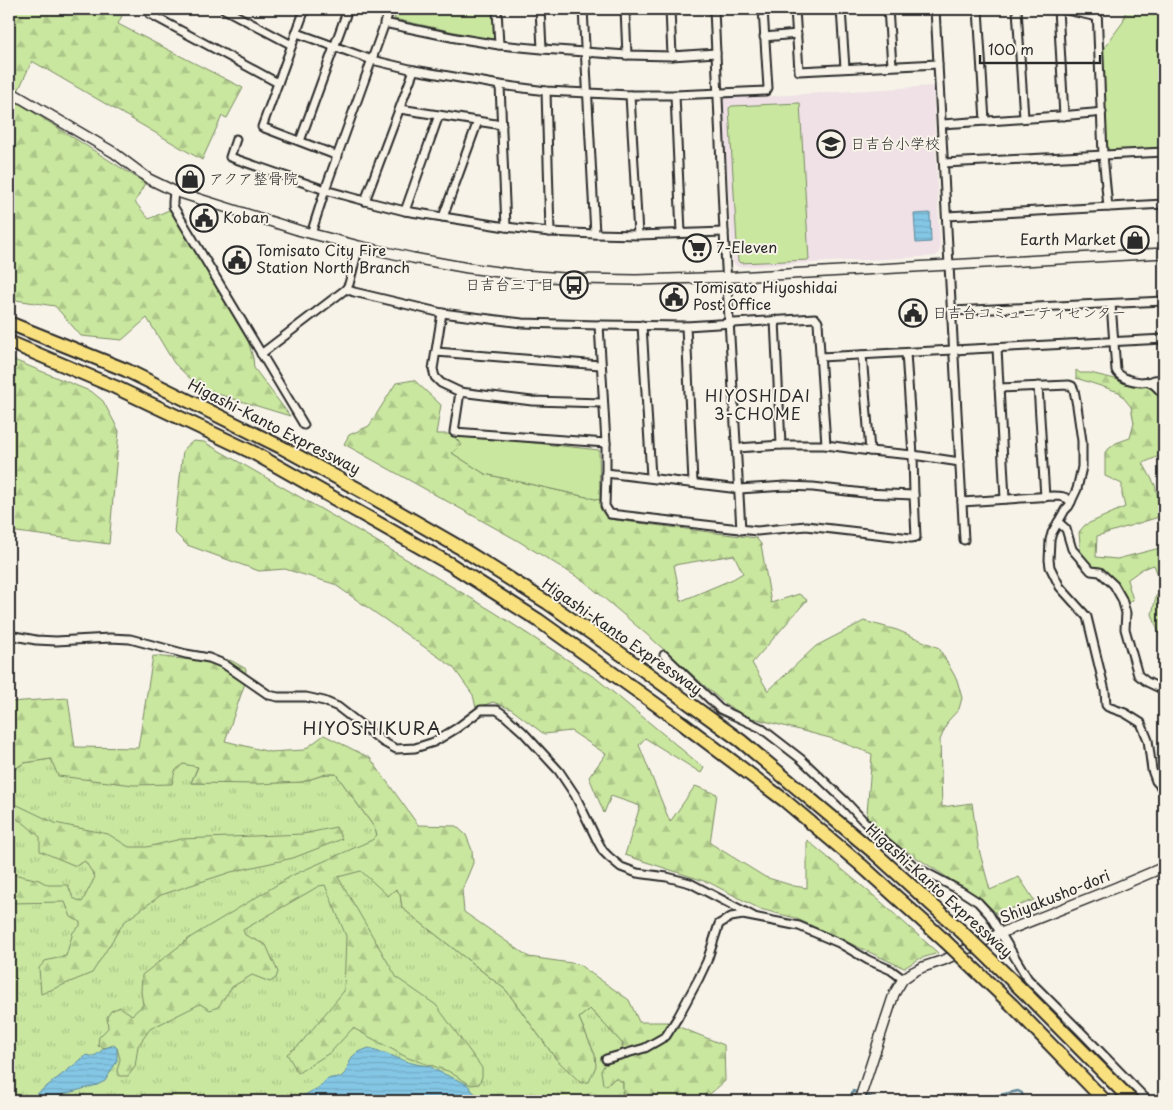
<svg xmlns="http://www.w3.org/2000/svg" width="1173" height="1110" viewBox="0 0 1173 1110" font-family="'Playpen Sans','Klee One',sans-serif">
  <defs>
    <pattern id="grass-tufts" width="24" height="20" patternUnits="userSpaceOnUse" patternTransform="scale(1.25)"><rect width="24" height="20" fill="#c9e79f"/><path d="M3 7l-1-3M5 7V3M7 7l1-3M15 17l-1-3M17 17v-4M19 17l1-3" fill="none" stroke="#adc689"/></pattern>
    <pattern id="forest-firs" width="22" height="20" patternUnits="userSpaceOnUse" patternTransform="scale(1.25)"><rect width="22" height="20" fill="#c9e79f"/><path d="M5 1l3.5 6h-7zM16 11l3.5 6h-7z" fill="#adc689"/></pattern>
    <pattern id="water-rules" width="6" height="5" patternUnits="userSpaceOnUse" patternTransform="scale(1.25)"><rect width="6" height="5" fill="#84c7e5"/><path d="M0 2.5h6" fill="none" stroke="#72abc5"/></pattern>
  </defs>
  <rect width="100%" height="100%" fill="#f7f3e8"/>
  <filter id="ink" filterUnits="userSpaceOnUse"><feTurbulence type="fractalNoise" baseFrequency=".02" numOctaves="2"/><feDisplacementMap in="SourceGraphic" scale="10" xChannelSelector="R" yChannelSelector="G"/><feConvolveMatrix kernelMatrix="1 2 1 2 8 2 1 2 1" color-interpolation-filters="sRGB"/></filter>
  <g filter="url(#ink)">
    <path fill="#efe1e6" d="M933 86 940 250 936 256 738 267 733 263 723 100 724 98 772 96Z"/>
    <path fill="url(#grass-tufts)" stroke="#7a8965" d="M51 759 175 771 183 764 198 766 191 783 302 782 326 774H336L374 827 396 889 400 894 402 908 506 990 556 1059 595 1055 579 1018 590 1009 623 1044 621 1056 607 1086 615 1078 623 1082V1101H9V773L24 763Z"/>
    <g fill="url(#forest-firs)" stroke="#7a8965" fill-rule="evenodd">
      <path d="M9 9H125L118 24 243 88 227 118 222 116 202 160 32 61 14 100 145 183 135 202 149 219 171 209 246 333 253 358 254 368 290 416 201 389 174 363 147 318 122 340 81 336 55 306 9 299Z"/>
      <path d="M9 358 92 392 103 401 119 431 109 544 9 531Z"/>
      <path d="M1076 370 1080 373H1090L1145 386 1153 389 1164 401V454L1143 463 1155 485 1162 516 1097 536 1096 557 1117 559 1164 547V590L1154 565 1142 569 1127 580 1133 600 1127 604 1116 583 1105 572 1094 568 1081 555 1079 532 1085 525 1125 507 1122 495V484L1105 476V452L1116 443 1130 438 1134 423 1131 407 1119 392 1076 378Z"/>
      <path d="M414 380 441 405 436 434H451L462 445 452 453 485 474 600 500 608 519 756 538 761 544 771 603 799 594 807 600 752 663 768 691 816 646 864 621 897 630 939 648 957 680 962 698 959 709 948 721 940 740 942 807 972 803 978 846 990 890 1019 877 1034 900 997 914 984 901 866 825 872 754 830 738 745 716 724 703 652 639 584 581 515 539 344 444 349 435 369 426 396 383ZM734 555 743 573 733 579 681 601 674 565Z"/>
      <path d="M193 441 204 442 366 535 494 612 597 679 704 768 701 773 645 738 639 745 670 822 695 786 717 794 710 843 765 877 794 886 807 888V840L880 901 938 953 919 959 904 968 795 918 760 909 710 883 625 855 640 806 611 796 604 813 589 777 606 754 571 731 544 734 511 709 493 702 476 708 473 695 453 667 334 584 285 569 259 571 187 545 174 532 183 450Z"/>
      <path d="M1164 593V648L1152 614 1156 596Z"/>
      <path d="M153 656 203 661 215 657 232 661 246 669 245 683 225 741 270 752 304 750 324 735 370 758 418 825 456 826 466 835 472 850 473 863 462 890 464 912 529 957 578 964 629 1000 639 1022H667L724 1045 725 1081 710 1094 712 1101H623V1082L615 1078 607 1086 603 1084 601 1071 607 1060 621 1055 623 1044 590 1009 579 1018 595 1055 596 1066 589 1082 581 1083 556 1059 506 990 402 908 400 894 396 889 388 896 361 871 338 877 397 978 436 1005 482 1068V1077L479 1084 471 1085 448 1071 408 1058 353 1028 331 1052 298 1073 287 1054 300 1044 344 991 346 936 325 885 319 886 243 930 245 935 266 945 278 972 276 978 270 982 252 975 232 987 218 1007 210 1010 200 1004 150 1029 138 1046 135 1067 128 1076H119L117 1071 120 1059 117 1048 113 1045 106 1048 98 1046 99 1037 108 1028 107 1017 111 1011 120 1007 132 1015 143 1005 141 992 142 975 191 937 293 875 372 840 377 835 374 827 336 774H326L302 782 258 784 191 783 198 767 183 764 175 771 172 784 134 785 58 776 51 759 24 763 9 773V702L68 698 75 747 138 748Z"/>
      <path d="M9 801 55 823 108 834 129 847H147L181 839 303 834 336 827 342 839 293 858 231 872 161 895 124 922 92 973 41 994 39 968 45 961 66 956 73 932 80 926V922L71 917 65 902 9 903V873L39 880 48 885H68L73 898 82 902 95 877 85 861 76 866 40 851V837L25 824 14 817 9 821Z"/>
    </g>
    <g fill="#c9e79f" stroke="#7a8965">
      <path d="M398 9H494L496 41 394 19Z"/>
      <path d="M1126 9H1164V152H1106L1101 52 1123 22Z"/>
      <path d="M800 103 809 260 740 263 738 261 729 108 732 106Z"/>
      <path d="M451 434 599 450 600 500 485 474 452 453 462 445Z"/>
    </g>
    <g fill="url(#water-rules)" stroke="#60899b">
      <path d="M930 213 931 242 916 243 914 214Z"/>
      <path d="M114 1045 117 1048V1061L105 1081 97 1085 39 1101 38 1099 37 1094 87 1055C96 1059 98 1052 105 1048 107 1047 112 1046 114 1045Z"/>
      <path d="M369 1048C374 1051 379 1052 385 1053 395 1057 405 1062 416 1064 423 1066 429 1064 435 1070L467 1084 474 1093 486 1101H272L299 1098 318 1088 326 1080 331 1078 341 1077 345 1073 352 1057 358 1052Z"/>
    </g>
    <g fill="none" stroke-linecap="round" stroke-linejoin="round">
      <g stroke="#60899b" stroke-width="2.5">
        <path d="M849 1101 853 1091 880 1101"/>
        <path d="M973 1101 1018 1091 1022 1093 1023 1101"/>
      </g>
      <g stroke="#2b2b2b" stroke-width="11">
        <g id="minor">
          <path d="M152 9 150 14 278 83"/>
          <path d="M224 9 292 45"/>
          <path d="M305 9 262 127 338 156"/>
          <path d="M497 9 499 45"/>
          <path d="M540 9 542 49"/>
          <path d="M583 9 595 234"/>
          <path d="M625 9 627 55"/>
          <path d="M670 9 672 56"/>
          <path d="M714 9 724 232 741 530"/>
          <path d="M795 9 799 71 938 64"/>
          <path d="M841 9 845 68"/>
          <path d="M888 9 892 65"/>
          <path d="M935 9 964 540"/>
          <path d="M978 9 985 121"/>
          <path d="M1017 9 1024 118"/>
          <path d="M1058 9 1064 116"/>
          <path d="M1062 9 1097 17"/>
          <path d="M1097 9 1103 155 1108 207"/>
          <path d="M384 23 456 38 499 45 542 49 627 55 672 56 716 53"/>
          <path d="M297 33 372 60 414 70 500 85 546 91 630 95H675L766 91 768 88 763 9"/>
          <path d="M764 37 797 34"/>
          <path d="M500 85 506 227"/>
          <path d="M546 91 550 232"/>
          <path d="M630 95 638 235"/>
          <path d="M675 95 681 233"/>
          <path d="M400 109 502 125"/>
          <path d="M942 124C995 120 1048 118 1102 112"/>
          <path d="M236 139 230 157 325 190 365 201 405 211 506 227 550 232 595 234 638 235 724 232"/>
          <path d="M300 141 348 9"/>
          <path d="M944 163 1164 152"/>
          <path d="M174 191 173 202V206L304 425"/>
          <path d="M365 201 414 70"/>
          <path d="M405 211 439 115"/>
          <path d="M947 216 1164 204"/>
          <path d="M443 217 478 121"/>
          <path d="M311 234 325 190 390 9"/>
          <path d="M346 289 354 292 442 313 522 323 599 325 686 326 815 318 818 322 826 445"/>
          <path d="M1111 304 1116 370C1120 379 1132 381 1141 382 1143 382 1146 381 1149 382 1155 384 1160 391 1164 395"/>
          <path d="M952 311 1164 301"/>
          <path d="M442 313 433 369 435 377 441 383 460 392 454 432 606 443"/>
          <path d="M775 320 781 445"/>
          <path d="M599 325 606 443V473L605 506 610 514 757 531 806 526 911 538 916 537 914 495 913 455 906 353"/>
          <path d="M642 325 651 477"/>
          <path d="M686 326 693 483"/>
          <path d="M997 348 1005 499"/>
          <path d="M436 352 600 365"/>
          <path d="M261 354 346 289 349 284 359 246"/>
          <path d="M862 355 870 451"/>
          <path d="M820 357 1164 339"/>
          <path d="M1149 382 1154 380 1164 379"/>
          <path d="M1038 386 1045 497"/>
          <path d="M999 388 1069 385 1072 386 1074 390 1077 406 1082 441V467L1077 489 1069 506 1065 510 1052 533 1050 540 1049 560 1050 567 1060 587 1087 617 1105 691 1106 705 1108 707 1125 713 1141 723 1148 740 1152 770 1156 781 1164 790"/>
          <path d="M460 392 532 401 603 403"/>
          <path d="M737 448 781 445H826L870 451 913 455 960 462"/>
          <path d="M606 473 739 489 785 486 813 487 864 493 914 495"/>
          <path d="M962 502 1053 496C1060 496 1066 496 1071 502"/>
          <path d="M1058 522 1066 529 1072 549 1091 571 1100 572 1114 585 1122 599 1126 613 1125 629 1138 675 1147 682 1164 690"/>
          <path d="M9 635 36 640 56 641 110 638 130 639 186 654 209 658 224 664 269 695 278 697H306L324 701 338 707 383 742 396 749 415 748 434 742 457 728 481 710H497L503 714 523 732 559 771 575 795 597 840 603 851 609 857 621 867 637 873 667 877 690 883 753 916"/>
          <path d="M664 655 720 709 761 728 801 759 844 800 874 832 914 866 961 891 978 902 989 914 1028 979 1081 1032 1148 1101"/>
          <path d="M606 1059 645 1048 666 1036 678 1017 699 978 707 961 719 924 731 917 743 915 799 926 839 943 868 960 891 970 903 979"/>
        </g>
      </g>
      <g stroke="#2b2b2b" stroke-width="12">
        <g id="tertiary">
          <path d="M9 91 113 152 149 179 174 191 301 231 359 246 413 258 468 268 522 275 579 279 636 280 736 277 1164 253"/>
          <path d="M859 1101 894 994 903 979 913 972 923 967 944 960 1001 933 1117 887 1164 867"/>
        </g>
      </g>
      <g stroke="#2b2b2b" stroke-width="16">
        <g id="motorway">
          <path d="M9 323 126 370 197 405 281 447 367 494 459 547 548 603 624 656 741 741 876 854 961 931"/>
          <path d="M9 342 115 387 254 453 450 564 538 620 675 718 784 800 861 865 945 941"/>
        </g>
      </g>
      <use href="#minor" stroke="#f7f3e8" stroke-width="7"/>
      <use href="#tertiary" stroke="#f7f3e8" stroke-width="9"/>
      <use href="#motorway" stroke="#fae180" stroke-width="12"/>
      <g stroke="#2b2b2b" stroke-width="16" stroke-linecap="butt">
        <g id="motorway-bridge">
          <path d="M961 931 1026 994 1132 1101"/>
          <path d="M945 941 1012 1005 1105 1101"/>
        </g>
      </g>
      <use href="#motorway-bridge" stroke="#fae180" stroke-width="12"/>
    </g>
  </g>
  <defs>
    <g id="school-ring" transform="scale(1.4375)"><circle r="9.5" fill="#f7f3e8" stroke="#2b2b2b" stroke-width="1.5"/><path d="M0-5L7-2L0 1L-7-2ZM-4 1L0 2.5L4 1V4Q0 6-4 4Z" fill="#2b2b2b"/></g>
    <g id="shop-ring" transform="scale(1.4375)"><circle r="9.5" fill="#f7f3e8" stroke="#2b2b2b" stroke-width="1.5"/><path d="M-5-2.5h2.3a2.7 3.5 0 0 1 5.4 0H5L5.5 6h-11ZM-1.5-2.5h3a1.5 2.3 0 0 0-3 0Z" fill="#2b2b2b"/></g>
    <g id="civic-ring" transform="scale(1.4375)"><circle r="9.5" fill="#f7f3e8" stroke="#2b2b2b" stroke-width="1.5"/><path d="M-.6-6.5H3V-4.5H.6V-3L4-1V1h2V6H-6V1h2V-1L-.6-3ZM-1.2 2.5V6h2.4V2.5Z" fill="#2b2b2b"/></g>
    <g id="supermarket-ring" transform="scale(1.4375)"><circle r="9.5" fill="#f7f3e8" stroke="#2b2b2b" stroke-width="1.5"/><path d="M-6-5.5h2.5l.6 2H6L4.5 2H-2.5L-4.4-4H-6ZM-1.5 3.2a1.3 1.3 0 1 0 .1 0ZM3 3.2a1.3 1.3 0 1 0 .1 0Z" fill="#2b2b2b"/></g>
    <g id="bus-ring" transform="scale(1.4375)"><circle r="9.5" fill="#f7f3e8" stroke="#2b2b2b" stroke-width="1.5"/><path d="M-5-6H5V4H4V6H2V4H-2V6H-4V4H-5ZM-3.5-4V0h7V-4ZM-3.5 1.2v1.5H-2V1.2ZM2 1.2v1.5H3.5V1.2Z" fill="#2b2b2b"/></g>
  </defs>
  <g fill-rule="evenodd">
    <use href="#school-ring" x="831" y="144"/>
    <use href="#shop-ring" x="190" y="179"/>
    <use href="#civic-ring" x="204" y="218"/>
    <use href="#shop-ring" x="1135" y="240"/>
    <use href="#supermarket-ring" x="697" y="248"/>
    <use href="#civic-ring" x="237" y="260"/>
    <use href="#bus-ring" x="574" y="285"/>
    <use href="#civic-ring" x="674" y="297"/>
    <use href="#civic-ring" x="913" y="313"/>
  </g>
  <g text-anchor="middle" stroke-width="4" stroke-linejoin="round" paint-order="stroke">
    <g font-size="15" fill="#2b2b2b" stroke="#f7f3e8" text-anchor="start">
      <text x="850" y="149">日吉台小学校</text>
      <text x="209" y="184">アクア整骨院</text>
      <text x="223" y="223">Koban</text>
      <text x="1116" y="245" text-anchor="end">Earth Market</text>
      <text x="716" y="253">7-Eleven</text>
      <text x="256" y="256">Tomisato City Fire<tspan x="256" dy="17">Station North Branch</tspan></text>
      <text x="555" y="290" text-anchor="end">日吉台三丁目</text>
      <text x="693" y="293">Tomisato Hiyoshidai<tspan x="693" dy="17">Post Office</tspan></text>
      <text x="932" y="318">日吉台コミュニティセンター</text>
    </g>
    <g font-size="15" fill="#2b2b2b" stroke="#f7f3e8">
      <text transform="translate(274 427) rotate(27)" y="5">Higashi-Kanto Expressway</text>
      <text transform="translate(622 637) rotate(35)" y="5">Higashi-Kanto Expressway</text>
      <text transform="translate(939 891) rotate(42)" y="5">Higashi-Kanto Expressway</text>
      <text transform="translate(1055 897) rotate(-22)" y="5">Shiyakusho-dori</text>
    </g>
    <g font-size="16" letter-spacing="1" fill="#2b2b2b" stroke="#f7f3e8">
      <text x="758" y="402">HIYOSHIDAI<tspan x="758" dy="18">3-CHOME</tspan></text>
    </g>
    <g font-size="18" letter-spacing="1" fill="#2b2b2b" stroke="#f7f3e8">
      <text x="372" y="735">HIYOSHIKURA</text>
    </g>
  </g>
  <rect width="1173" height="1110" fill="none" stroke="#f7f3e8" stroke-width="30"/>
  <rect x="15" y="15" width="1143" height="1080" fill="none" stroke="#2b2b2b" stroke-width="2" filter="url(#ink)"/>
  <path d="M980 55v8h120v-8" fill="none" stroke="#2b2b2b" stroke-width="2.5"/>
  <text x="988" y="55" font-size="15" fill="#2b2b2b" stroke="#f7f3e8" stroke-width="4" paint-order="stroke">100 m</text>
</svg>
